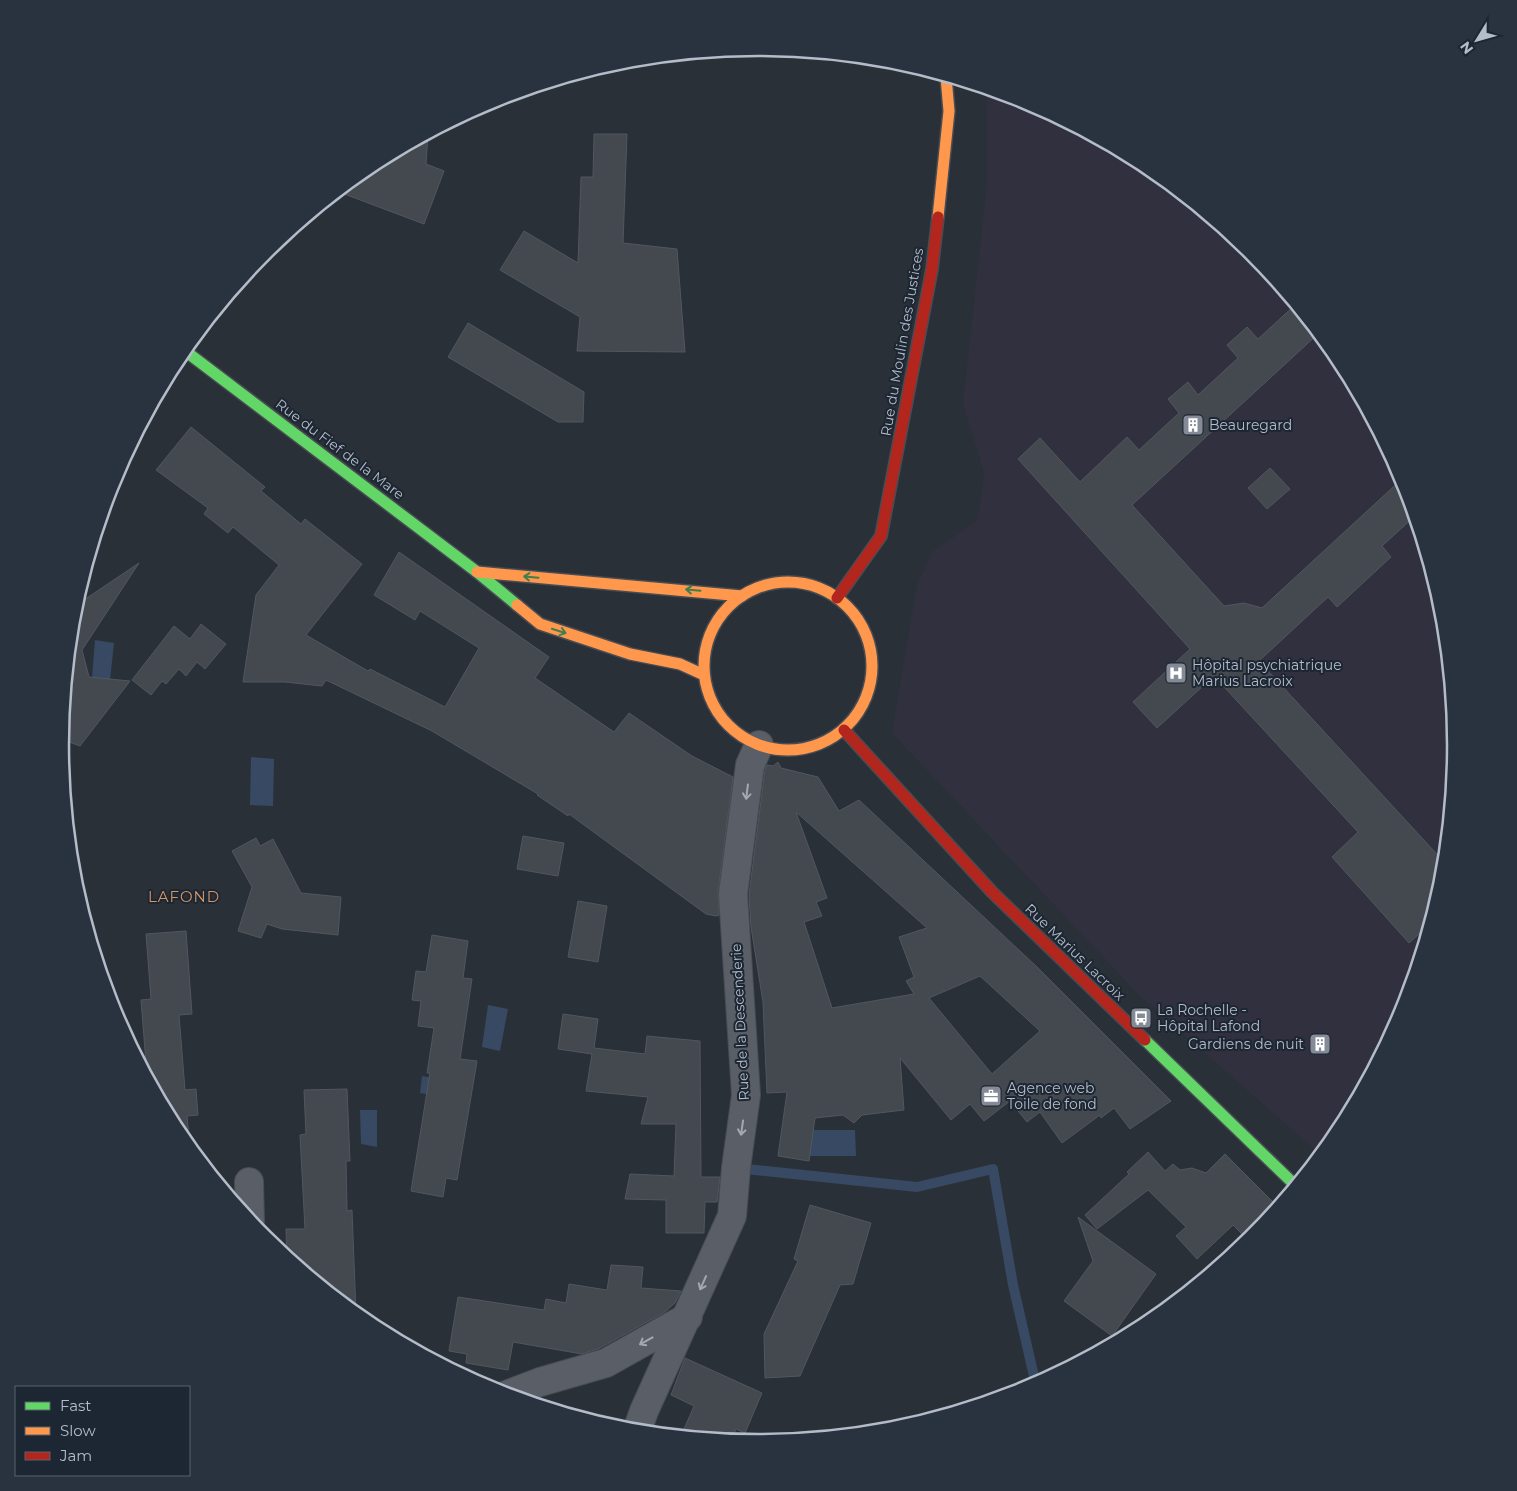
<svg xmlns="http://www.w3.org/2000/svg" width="1517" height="1491" viewBox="0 0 1517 1491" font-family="Montserrat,sans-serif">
  <rect width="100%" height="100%" fill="#2a3038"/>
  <path fill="#31303e" d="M987 89 1026 101 1147 165 1252 252 1339 358 1403 479 1443 610 1456 746 1443 882 1403 1013 1339 1134 1321 1155 1139 995 892 733 917 585 932 552 978 520 984 473 963 403 987 184Z"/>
  <g fill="#384963">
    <path d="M95 640 114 643 110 680 92 678Z"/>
    <path d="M251 757 274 759 273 806 250 805Z"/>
    <path d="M488 1005 508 1009 500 1051 482 1047Z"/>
    <path d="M422 1076 453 1081 452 1098 420 1093Z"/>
    <path d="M360 1110H377V1147L361 1144Z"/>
    <path d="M810 1130H855L856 1156H810Z"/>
  </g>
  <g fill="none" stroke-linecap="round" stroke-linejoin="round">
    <path stroke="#384963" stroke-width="10" d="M737 1168 917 1187 993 1169 1013 1285 1036 1385"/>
  </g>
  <g fill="#444950" stroke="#52575f" fill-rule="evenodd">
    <path d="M428 134 426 164 444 171 424 224 339 192 371 165Z"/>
    <path d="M594 134H627L623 243 677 249 685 352 577 351 580 317 500 270 524 231 578 263 581 177H593Z"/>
    <path d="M1295 305 1319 333 1132 505 1224 606 1244 603 1262 608 1403 478 1415 516 1382 546 1391 557 1337 607 1328 597 1259 661 1445 863 1443 882 1430 924 1409 943 1332 857 1358 832 1214 676 1157 728 1133 702 1190 649 1018 459 1040 438 1080 482 1127 437 1139 450 1179 413 1168 399 1188 382 1198 395 1238 358 1227 345 1247 327 1258 339Z"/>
    <path d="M468 323 584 392 583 422H558L448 357Z"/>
    <path d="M191 427 265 487 261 491 301 524 305 519 362 564 306 635 368 671 370 669 445 707 479 648 420 611 415 620 374 595 399 552 549 657 535 678 614 732 629 713 692 756 733 777 718 892 719 915 716 916 706 914 569 814 568 816 537 795 538 794 432 731 326 680 322 686 285 682H243L256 595 279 565 233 527 228 533 204 514 208 508 156 470Z"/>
    <path d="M1270 468 1290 489 1267 509 1248 488Z"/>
    <path d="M139 563 82 650 89 677 130 681 80 746 61 739 75 606Z"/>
    <path d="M201 624 226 644 205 669 197 662 186 676 179 669 166 684 162 681 151 695 132 680 174 626 190 639Z"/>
    <path d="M778 762 781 768 818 777 839 811 859 800 1037 967 1171 1101 1130 1129 1114 1108 1101 1118 1100 1115 1062 1143 1040 1112 1027 1122 1010 1101 984 1121 970 1104 951 1120 900 1058 904 1110 862 1115 854 1123 843 1115 815 1118 809 1161 778 1156 787 1092 767 1093 763 1002 751 927 749 895 765 769 767 765 773 766ZM796 812 927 928 899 937 914 977 906 981 914 994 832 1008 804 922 822 916 816 902 827 898ZM980 976 1040 1031 992 1074 929 998Z"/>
    <path d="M523 836 564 843 558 876 517 869Z"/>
    <path d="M256 838 260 846 273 839 301 893 341 897 338 935 282 929 267 924 261 938 238 931 252 887 232 851Z"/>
    <path d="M578 901 607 906 598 962 568 957Z"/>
    <path d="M186 931 192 1014 179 1015 185 1090 196 1089 198 1115 187 1116 190 1148 178 1133 147 1075 141 1000 151 999 146 934Z"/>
    <path d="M432 935 468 941 463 978 472 979 460 1059 477 1061 457 1180 446 1178 443 1197 411 1191 430 1073H427L434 1028 418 1026 421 1001 412 1000 416 971 426 972Z"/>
    <path d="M563 1014 598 1019 594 1048 645 1054 647 1036 700 1041 701 1177H720L717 1202H705L704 1233H666V1200L625 1199 630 1174 674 1176 676 1124H641L648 1097 586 1091 592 1054 558 1049Z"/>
    <path d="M347 1089 350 1161H346L347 1211 352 1210 356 1314 287 1257 286 1229H305L300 1135 306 1134 304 1090Z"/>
    <path d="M1148 1152 1165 1171 1173 1164 1180 1170 1192 1168 1206 1173 1225 1154 1278 1207 1249 1241 1233 1225 1197 1259 1176 1236 1186 1227 1148 1190 1097 1229 1085 1215 1129 1174 1127 1172Z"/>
    <path d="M810 1205 871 1223 853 1284 840 1285 800 1376 765 1378 764 1334 798 1261 794 1259Z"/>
    <path d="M1078 1217 1156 1274 1112 1336 1064 1301 1093 1261Z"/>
    <path d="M611 1265 643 1267 641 1288 681 1291 675 1303 665 1312 600 1348 582 1354 513 1342 508 1370 466 1363 467 1354 449 1351 458 1297 544 1310 546 1299 566 1303 569 1284 607 1290Z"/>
    <path d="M685 1358 762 1393 745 1433 736 1429 731 1441 681 1436 694 1406 671 1395Z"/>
  </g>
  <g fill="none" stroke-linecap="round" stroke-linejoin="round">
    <g stroke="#484c53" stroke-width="30">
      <g id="street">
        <path d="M249 1182 250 1221"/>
        <path d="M506 1395 540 1382 606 1363 688 1317"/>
        <path d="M637 1431 644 1411 732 1216 736 1168 746 1095 733 894 750 765 759 745"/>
      </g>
    </g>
    <g stroke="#484c53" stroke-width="14">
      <g id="fast">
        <path d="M184 350 477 572 517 605"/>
        <path d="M1145 1040 1296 1186"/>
      </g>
    </g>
    <g stroke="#484c53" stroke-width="14">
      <g id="slow">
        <path d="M938 217 949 111 946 77"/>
        <path d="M477 572 742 596"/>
        <circle cx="788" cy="666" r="84"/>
        <path d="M517 605 540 624 630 654 680 664 704 675"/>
      </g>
    </g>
    <g stroke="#484c53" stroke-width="14">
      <g id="jam">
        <path d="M837 598 881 536 932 269 938 217"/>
        <path d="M844 730 992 892 1145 1040"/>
      </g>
    </g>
    <use href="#street" stroke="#5a5e66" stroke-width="28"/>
    <use href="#fast" stroke="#63d668" stroke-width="11"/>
    <use href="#slow" stroke="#ff974d" stroke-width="11"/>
    <use href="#jam" stroke="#b3261e" stroke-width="11"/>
  </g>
  <defs><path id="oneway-shaft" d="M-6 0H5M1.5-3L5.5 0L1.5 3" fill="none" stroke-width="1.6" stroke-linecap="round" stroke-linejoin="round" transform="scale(1.25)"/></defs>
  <g stroke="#407e4e">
    <use href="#oneway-shaft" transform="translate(531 577) rotate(-175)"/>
    <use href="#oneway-shaft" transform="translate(693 590) rotate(-175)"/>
    <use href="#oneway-shaft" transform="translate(559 631) rotate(18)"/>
  </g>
  <g stroke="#a2a9b5">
    <use href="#oneway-shaft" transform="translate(747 792) rotate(97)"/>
    <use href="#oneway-shaft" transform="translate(742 1128) rotate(98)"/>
    <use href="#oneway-shaft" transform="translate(703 1283) rotate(114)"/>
    <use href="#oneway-shaft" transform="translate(646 1341) rotate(151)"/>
  </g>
  <defs>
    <g id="building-square" transform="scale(1.125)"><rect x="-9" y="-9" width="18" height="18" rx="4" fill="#848b96" stroke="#1d2633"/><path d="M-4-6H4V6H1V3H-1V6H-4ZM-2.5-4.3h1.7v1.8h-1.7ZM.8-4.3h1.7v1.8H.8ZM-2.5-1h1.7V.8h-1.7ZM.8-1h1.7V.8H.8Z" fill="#fff"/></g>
    <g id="hospital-square" transform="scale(1.125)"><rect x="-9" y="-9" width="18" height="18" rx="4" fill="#848b96" stroke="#1d2633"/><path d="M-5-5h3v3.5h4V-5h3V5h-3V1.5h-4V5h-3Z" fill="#fff"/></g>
    <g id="bus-square" transform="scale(1.125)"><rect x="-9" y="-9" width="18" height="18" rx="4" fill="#848b96" stroke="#1d2633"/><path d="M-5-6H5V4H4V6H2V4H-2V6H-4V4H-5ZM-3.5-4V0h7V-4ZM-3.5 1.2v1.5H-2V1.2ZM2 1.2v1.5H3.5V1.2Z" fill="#fff"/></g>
    <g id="office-square" transform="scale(1.125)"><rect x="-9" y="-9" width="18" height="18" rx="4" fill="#848b96" stroke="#1d2633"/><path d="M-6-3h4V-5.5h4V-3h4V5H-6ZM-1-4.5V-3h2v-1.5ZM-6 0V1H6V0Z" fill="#fff"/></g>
  </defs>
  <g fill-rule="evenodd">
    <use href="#building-square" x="1193" y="425"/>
    <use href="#hospital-square" x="1176" y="673"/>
    <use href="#bus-square" x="1141" y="1018"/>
    <use href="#building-square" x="1320" y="1044"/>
    <use href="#office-square" x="991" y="1096"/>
  </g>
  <g text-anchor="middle" stroke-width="4" stroke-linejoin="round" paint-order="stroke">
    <g font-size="14" fill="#b4bcc9" stroke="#1d2633">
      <text transform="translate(902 342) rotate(-80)" y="5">Rue du Moulin des Justices</text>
      <text transform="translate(340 449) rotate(37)" y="5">Rue du Fief de la Mare</text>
      <text transform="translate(1075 952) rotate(44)" y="5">Rue Marius Lacroix</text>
      <text transform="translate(740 1022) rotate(-93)" y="5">Rue de la Descenderie</text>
    </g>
    <g font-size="14" fill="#b4bcc9" stroke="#1d2633" text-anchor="start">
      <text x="1209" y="430">Beauregard</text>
      <text x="1192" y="670">Hôpital psychiatrique<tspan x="1192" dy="16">Marius Lacroix</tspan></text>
      <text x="1157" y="1015">La Rochelle -<tspan x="1157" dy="16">Hôpital Lafond</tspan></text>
      <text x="1304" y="1049" text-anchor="end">Gardiens de nuit</text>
      <text x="1007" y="1093">Agence web<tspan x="1007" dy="16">Toile de fond</tspan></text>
    </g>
    <g font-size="15" letter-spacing="1" fill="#d59563" stroke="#1d2633">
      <text x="184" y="902">LAFOND</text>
    </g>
  </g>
  <path d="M0 0H1517V1491H0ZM69 745a689 689 0 1 1 1378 0a689 689 0 1 1-1378 0Z" fill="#29323f" fill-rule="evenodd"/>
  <path fill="none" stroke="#b4bcc9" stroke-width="2.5" d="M69 745a689 689 0 1 1 1378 0a689 689 0 1 1-1378 0Z"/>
  <rect x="15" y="1386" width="175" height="90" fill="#1d2633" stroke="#59626f"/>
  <rect x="25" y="1402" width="25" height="8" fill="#63d668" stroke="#59626f"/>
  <text x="60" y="1411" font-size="15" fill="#b4bcc9">Fast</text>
  <rect x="25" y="1427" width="25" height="8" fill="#ff974d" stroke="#59626f"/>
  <text x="60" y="1436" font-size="15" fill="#b4bcc9">Slow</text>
  <rect x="25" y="1452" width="25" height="8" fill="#b3261e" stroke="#59626f"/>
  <text x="60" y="1461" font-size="15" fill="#b4bcc9">Jam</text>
  <g transform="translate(1477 40) rotate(233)" stroke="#1d2633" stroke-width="4" paint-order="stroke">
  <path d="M0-4L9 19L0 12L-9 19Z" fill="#b4bcc9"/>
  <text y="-8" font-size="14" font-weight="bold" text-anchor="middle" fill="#b4bcc9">N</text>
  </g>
</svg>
